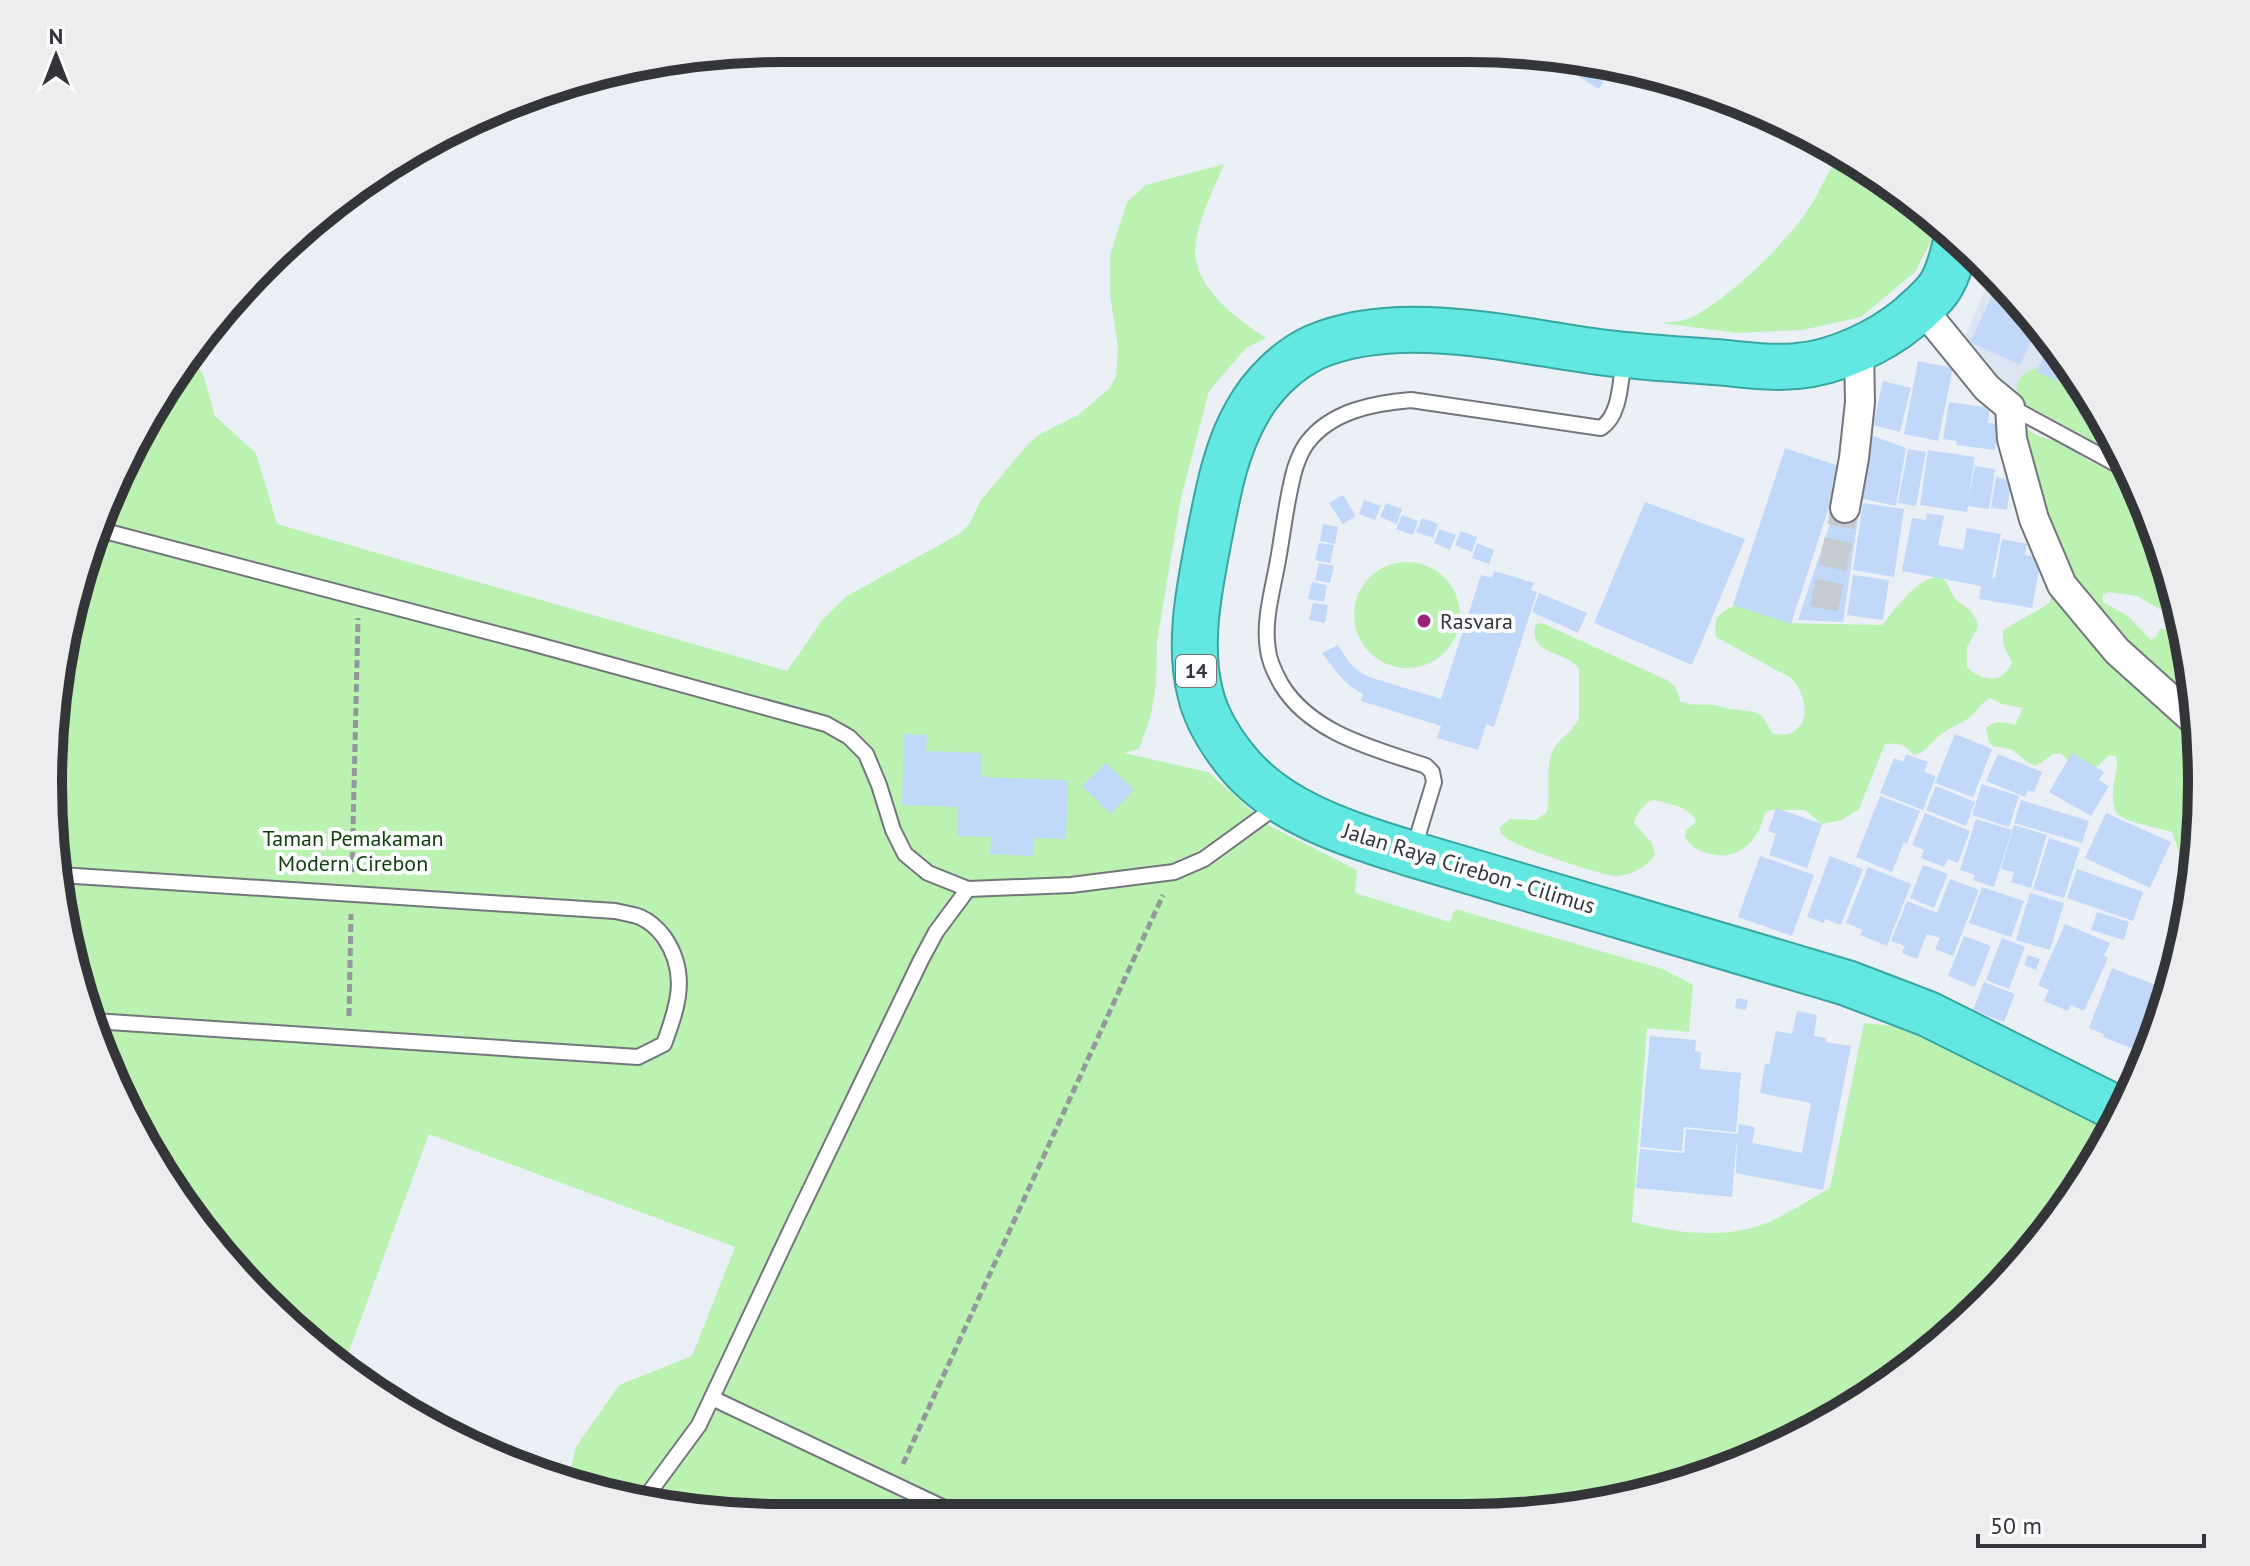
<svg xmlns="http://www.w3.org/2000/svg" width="2250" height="1566" viewBox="0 0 2250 1566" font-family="'PT Sans',sans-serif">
  <rect width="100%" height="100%" fill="#ebf0f7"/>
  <path fill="#dce5f2" d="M1991 275 2019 298 2103 415 2009 393 1964 340Z"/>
  <g fill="#bbf2b2">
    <path d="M1844 154 1935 229 1934 236 1915 272 1861 317 1803 330 1738 333 1660 323C1669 322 1681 322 1690 318 1729 299 1788 242 1811 205 1823 187 1827 168 1844 154Z"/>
    <path d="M1224 164C1214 189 1200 215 1196 241 1188 284 1236 319 1267 338L1246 348 1209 391 1181 498 1157 642 1156 685 1151 715 1139 749 1124 753 1208 772 1268 825 1357 870 1355 893 1450 922 1455 909 1663 969 1693 985 1689 1032 1647 1028 1632 1222C1675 1233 1727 1240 1769 1222 1790 1213 1810 1199 1830 1188L1864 1023 1892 1026 1933 1041 2100 1121 2112 1131 2050 1230 1952 1335 1792 1442 1563 1512 735 1516 593 1493 567 1483 576 1447 619 1385 692 1356 735 1247 429 1134 342 1370 336 1366 231 1268 124 1108 62 926 54 688 104 501 192 361 203 374 215 416 256 453 277 524 787 671 823 619 847 596 959 534 969 524 981 500 1029 443 1040 434 1078 415 1110 388 1116 376 1118 348 1110 295V255L1127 202 1146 185Z"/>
    <path d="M2039 367 2064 371 2071 370 2103 415 2124 460 2077 432 2028 406 2017 397V382L2026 372Z"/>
    <path d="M2025 427 2036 435 2061 443 2089 461 2108 468 2135 485 2163 546 2180 621 2137 596 2109 592 2103 595V602L2128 616 2151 640 2157 636 2159 629C2174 627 2180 642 2188 653L2181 673 2184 679 2196 687 2200 831 2188 908C2176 894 2182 874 2180 857 2178 848 2175 840 2172 832 2159 828 2125 823 2117 813 2112 807 2113 795 2113 788 2114 777 2119 766 2116 756L2109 755 2094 770 2070 762 2060 753 2053 754 2036 766C2014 758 2024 748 1994 747L1989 742 1986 728C1995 720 2004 722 2015 725L2023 708 2002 704 1990 698C1980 703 1976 714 1966 720 1958 725 1947 729 1939 736 1929 744 1926 752 1914 755 1904 744 1900 743 1885 744L1859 809 1842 820 1822 824 1805 810H1771L1765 813C1759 840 1739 861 1711 854 1699 851 1692 848 1685 837L1686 830 1696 822C1690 808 1677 806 1663 802 1658 801 1655 799 1650 801 1643 805 1636 816 1634 823L1652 843 1655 855C1648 866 1632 875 1618 876 1604 877 1525 849 1511 841 1505 838 1502 835 1499 828L1510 819 1536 820 1547 812C1551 793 1545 771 1552 753 1557 738 1575 732 1579 717V669C1567 650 1527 656 1536 624L1542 623 1667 680C1675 685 1679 692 1680 701 1692 707 1701 703 1713 705 1719 705 1725 709 1732 709 1760 714 1758 707 1773 734 1779 734 1788 736 1793 732 1813 720 1804 691 1791 678L1716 637C1712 608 1727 614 1744 598L1787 623 1882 625C1895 610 1918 575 1940 577L1946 581 1955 599 1971 611 1978 623 1977 629 1967 647V668C1974 674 1988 681 1998 678 2004 676 2009 668 2012 663L2003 644V631C2011 624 2049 605 2050 602 2055 587 2037 563 2031 550 2026 536 2020 516 2019 501 2017 478 2023 450 2025 427Z"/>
    <circle cx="1407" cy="615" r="53"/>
  </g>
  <g fill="#c1d8f8">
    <path d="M1546 56 1606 62 1613 66 1599 89Z"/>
    <path d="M1685 90 1711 100V101L1682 99Z"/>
    <path d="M1999 281 2019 298 2039 325 2020 365 1970 342Z"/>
    <path d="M2050 341 2083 387 2087 393 2037 372Z"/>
    <path d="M1918 361 1953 368 1938 441 1904 434Z"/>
    <path d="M1883 381 1911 388 1900 432 1873 425Z"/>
    <path d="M1949 402 1990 408 1988 423 1999 424 1995 450 1956 445 1957 441 1943 439Z"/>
    <path d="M1868 434 1906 448 1896 506 1859 498Z"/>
    <path d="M1785 448 1842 467 1791 624 1733 605Z"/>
    <path d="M1908 449 1926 452 1916 506 1898 503Z"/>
    <path d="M1928 450 1975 457 1968 501 1975 466 1995 469 1989 509 1968 506 1967 512 1920 505Z"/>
    <path d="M1996 477 2011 480 2007 510 1991 508Z"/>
    <path d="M1343 495 1356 516 1343 524 1329 503Z"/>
    <path d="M1364 500 1381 506 1375 520 1359 514Z"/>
    <path d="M1645 502 1745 539 1692 665 1594 623Z"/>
    <path d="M1386 503 1402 509 1397 524 1380 517Z"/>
    <path d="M1863 503 1904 509 1894 577 1853 570Z"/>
    <path d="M1836 506 1859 511 1843 622 1798 620Z"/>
    <path d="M1927 513 1944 516 1938 545 1963 550 1967 528 2001 534 1992 578H1995L2002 539 2027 544 2025 555 2041 558 2032 608 1979 599 1981 586 1902 571 1912 518 1926 520Z"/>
    <path d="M1402 515 1418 521 1413 535 1396 529Z"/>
    <path d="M1422 518 1438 524 1433 538 1416 532Z"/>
    <path d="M1323 524 1338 527 1335 544 1320 541Z"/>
    <path d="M1439 529 1456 535 1450 550 1434 543Z"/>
    <path d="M1461 531 1477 537 1472 552 1455 545Z"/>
    <path d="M1319 543 1334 545 1330 563 1315 560Z"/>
    <path d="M1477 543 1494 550 1489 564 1472 558Z"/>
    <path d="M1319 563 1334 566 1330 583 1315 580Z"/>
    <path d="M1494 571 1534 583 1531 590 1537 592 1494 727 1486 724 1478 750 1437 738 1441 726 1361 701 1363 694 1350 686 1338 674 1322 653 1338 645 1348 661 1357 670 1369 677 1441 699 1481 575 1492 578Z"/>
    <path d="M1853 575 1889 580 1883 620 1847 615Z"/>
    <path d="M1312 582 1327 585 1324 602 1308 599Z"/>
    <path d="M1539 593 1587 613 1578 633 1532 612Z"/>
    <path d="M1313 603 1328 605 1325 623 1309 620Z"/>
    <path d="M904 734 927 735 926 751 981 753V777L1068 780 1066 839 1034 838V856L990 854 991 837 957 836 958 807 902 805Z"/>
    <path d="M1955 734 1992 749 1973 797 1935 783Z"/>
    <path d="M2072 753 2104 772 2099 780 2109 786 2091 816 2049 792Z"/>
    <path d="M1906 754 1928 762 1924 772 1936 776 1923 810 1880 793 1894 758 1903 762Z"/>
    <path d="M1998 754 2042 772 2034 792 2028 790 2025 797 1986 781Z"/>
    <path d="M1106 763 1134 790 1111 814 1082 786Z"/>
    <path d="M1982 784 2019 796 2009 827 1972 815Z"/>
    <path d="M1936 786 1975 802 1966 826 1926 810Z"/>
    <path d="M1880 796 1920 811 1907 844 1904 842 1892 872 1856 857Z"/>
    <path d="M2021 800 2089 821 2082 843 2014 823Z"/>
    <path d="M1776 808 1822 824 1807 868 1769 855 1776 834 1768 831Z"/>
    <path d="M1925 813 1970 831 1958 863 1948 859 1944 867 1921 858 1924 850 1912 845Z"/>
    <path d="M2106 813 2171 842 2150 888 2085 858Z"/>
    <path d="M1976 819 2012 830 1994 887 1973 880 1975 875 1960 870Z"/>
    <path d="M2014 825 2047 835 2031 888 2011 882 2014 872 2001 869Z"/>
    <path d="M2049 838 2080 848 2064 898 2033 889Z"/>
    <path d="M1760 856 1814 875 1792 936 1738 917Z"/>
    <path d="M1830 856 1863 869 1841 925 1825 919 1824 923 1807 917Z"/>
    <path d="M1923 865 1948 874 1934 908 1910 898Z"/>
    <path d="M1868 867 1911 884 1887 946 1860 935 1863 930 1846 923Z"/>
    <path d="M2077 869 2143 892 2133 921 2067 898Z"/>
    <path d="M1950 879 1979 890 1953 956 1935 949 1940 938 1927 934 1917 959 1902 953 1905 946 1891 941 1907 901 1937 913Z"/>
    <path d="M1982 887 2024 901 2011 937 1969 923Z"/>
    <path d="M2030 893 2064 903 2050 950 2016 940Z"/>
    <path d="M2097 912 2129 922 2124 940 2091 930Z"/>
    <path d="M2065 924 2110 943 2104 956 2108 958 2084 1011 2071 1005 2068 1011 2044 1001 2049 990 2038 985Z"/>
    <path d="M1964 936 1991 946 1975 987 1948 976Z"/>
    <path d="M2002 938 2025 947 2009 989 1986 980Z"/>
    <path d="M2028 955 2040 959 2036 970 2024 965Z"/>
    <path d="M2112 968 2158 986 2134 1049 2103 1037 2104 1034 2089 1028Z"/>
    <path d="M2167 968 2177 973 2154 1035 2148 1034Z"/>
    <path d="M1984 982 2015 994 2004 1022 1973 1010Z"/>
    <path d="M1737 998 1748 1000 1746 1010 1735 1008Z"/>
    <path d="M1797 1011 1817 1015 1814 1036 1826 1038V1042L1851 1046 1823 1190 1736 1173 1737 1138 1732 1197 1636 1188 1640 1149 1684 1153 1686 1129 1738 1134 1739 1124 1755 1127 1752 1143 1802 1153 1811 1103 1760 1093 1765 1064H1769L1776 1031 1792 1034Z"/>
    <path d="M1650 1036 1696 1040 1695 1051 1701 1052 1700 1069 1741 1073 1736 1132 1684 1127 1682 1151 1640 1147Z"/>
  </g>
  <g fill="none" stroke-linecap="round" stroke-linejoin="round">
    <path stroke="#c6cbd1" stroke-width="28" stroke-dasharray="28 14" stroke-linecap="butt" d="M1824 609 1845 508"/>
    <g stroke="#72767c" stroke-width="18">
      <g id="service">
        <path d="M2011 407 2129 471"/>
        <path d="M97 529 531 643 826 724 849 737 866 754 879 785 893 830 905 854 928 873 968 889 1071 885 1174 872 1204 859 1277 806"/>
        <path d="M1414 848 1434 782 1432 772 1426 766C1376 749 1311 734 1281 684 1276 675 1269 661 1268 650 1263 621 1273 589 1278 560 1283 532 1286 504 1293 476 1295 466 1301 451 1307 443 1331 411 1374 403 1411 400L1601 428C1621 415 1620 381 1624 359"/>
        <path d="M60 875 615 911C623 913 632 914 640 917 649 921 658 929 664 937 689 973 678 1006 664 1044L638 1057 94 1021"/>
        <path d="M712 1398 959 1515"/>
        <path d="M643 1501 699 1425 796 1219 921 960 936 932 968 889"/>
      </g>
    </g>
    <g stroke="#72767c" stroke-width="32">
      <g id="minor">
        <path d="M1921 307 1987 388 2010 407 2012 439 2034 519 2062 585 2117 651 2197 723"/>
        <path d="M1845 508 1854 458 1860 402 1859 349"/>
      </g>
    </g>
    <g stroke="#38a5a0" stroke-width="48">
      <path id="trunk" d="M1955 246C1945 286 1940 291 1909 318 1880 342 1835 363 1797 366 1770 369 1742 364 1715 362 1674 359 1633 357 1592 351 1507 339 1397 312 1315 347 1287 360 1262 385 1247 412 1224 452 1217 498 1208 543 1199 590 1188 644 1200 692 1205 715 1220 740 1234 758 1276 813 1349 834 1412 854L1847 983 1928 1014 2124 1112"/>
    </g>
    <g stroke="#94989d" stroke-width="5" stroke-dasharray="8 4" stroke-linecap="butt">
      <path d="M352 872 358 618"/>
      <path d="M349 1016 351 914"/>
      <path d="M903 1464 1163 895"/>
    </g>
    <use href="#service" stroke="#fff" stroke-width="14"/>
    <use href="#minor" stroke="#fff" stroke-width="28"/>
    <use href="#trunk" stroke="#62e8e0" stroke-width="44"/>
  </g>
  <circle fill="#9a217a" stroke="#fcfdfe" stroke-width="3" cx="1424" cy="621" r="8"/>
  <g text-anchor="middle" stroke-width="8" stroke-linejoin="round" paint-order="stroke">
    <rect fill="#fcfdfe" stroke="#6f7173" stroke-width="2" x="1176" y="655" width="40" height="32" rx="6"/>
    <g font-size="20" font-weight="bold" fill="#333538">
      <text x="1196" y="678">14</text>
    </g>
    <g font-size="22" fill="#333538" stroke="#fcfdfe" text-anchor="start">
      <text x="1440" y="629">Rasvara</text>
    </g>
    <g font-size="22" fill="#0f3d08" stroke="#fcfdfe">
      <text x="353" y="846">Taman Pemakaman<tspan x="353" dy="25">Modern Cirebon</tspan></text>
    </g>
    <g font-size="22" fill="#333538" stroke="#fcfdfe">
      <text transform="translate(1469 868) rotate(17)" y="8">Jalan Raya Cirebon - Cilimus</text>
    </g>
  </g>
  <path d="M0 0H2250V1566H0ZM783 62H1467A721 721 0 0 1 2188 783V783A721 721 0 0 1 1467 1504H783A721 721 0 0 1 62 783V783A721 721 0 0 1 783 62Z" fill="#ecedee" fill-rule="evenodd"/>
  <path fill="none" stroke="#333538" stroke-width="10" d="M783 62H1467A721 721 0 0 1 2188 783V783A721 721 0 0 1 1467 1504H783A721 721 0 0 1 62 783V783A721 721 0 0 1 783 62Z"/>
  <g transform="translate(56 56)" stroke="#fcfdfe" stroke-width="6" paint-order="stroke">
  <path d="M0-6L14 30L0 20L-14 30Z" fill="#333538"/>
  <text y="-12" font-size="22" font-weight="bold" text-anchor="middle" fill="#333538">N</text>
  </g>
  <path d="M1978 1534v12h226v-12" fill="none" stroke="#333538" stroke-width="4"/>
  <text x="1990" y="1534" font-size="24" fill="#333538" stroke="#fcfdfe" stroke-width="6" paint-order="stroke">50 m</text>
</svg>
